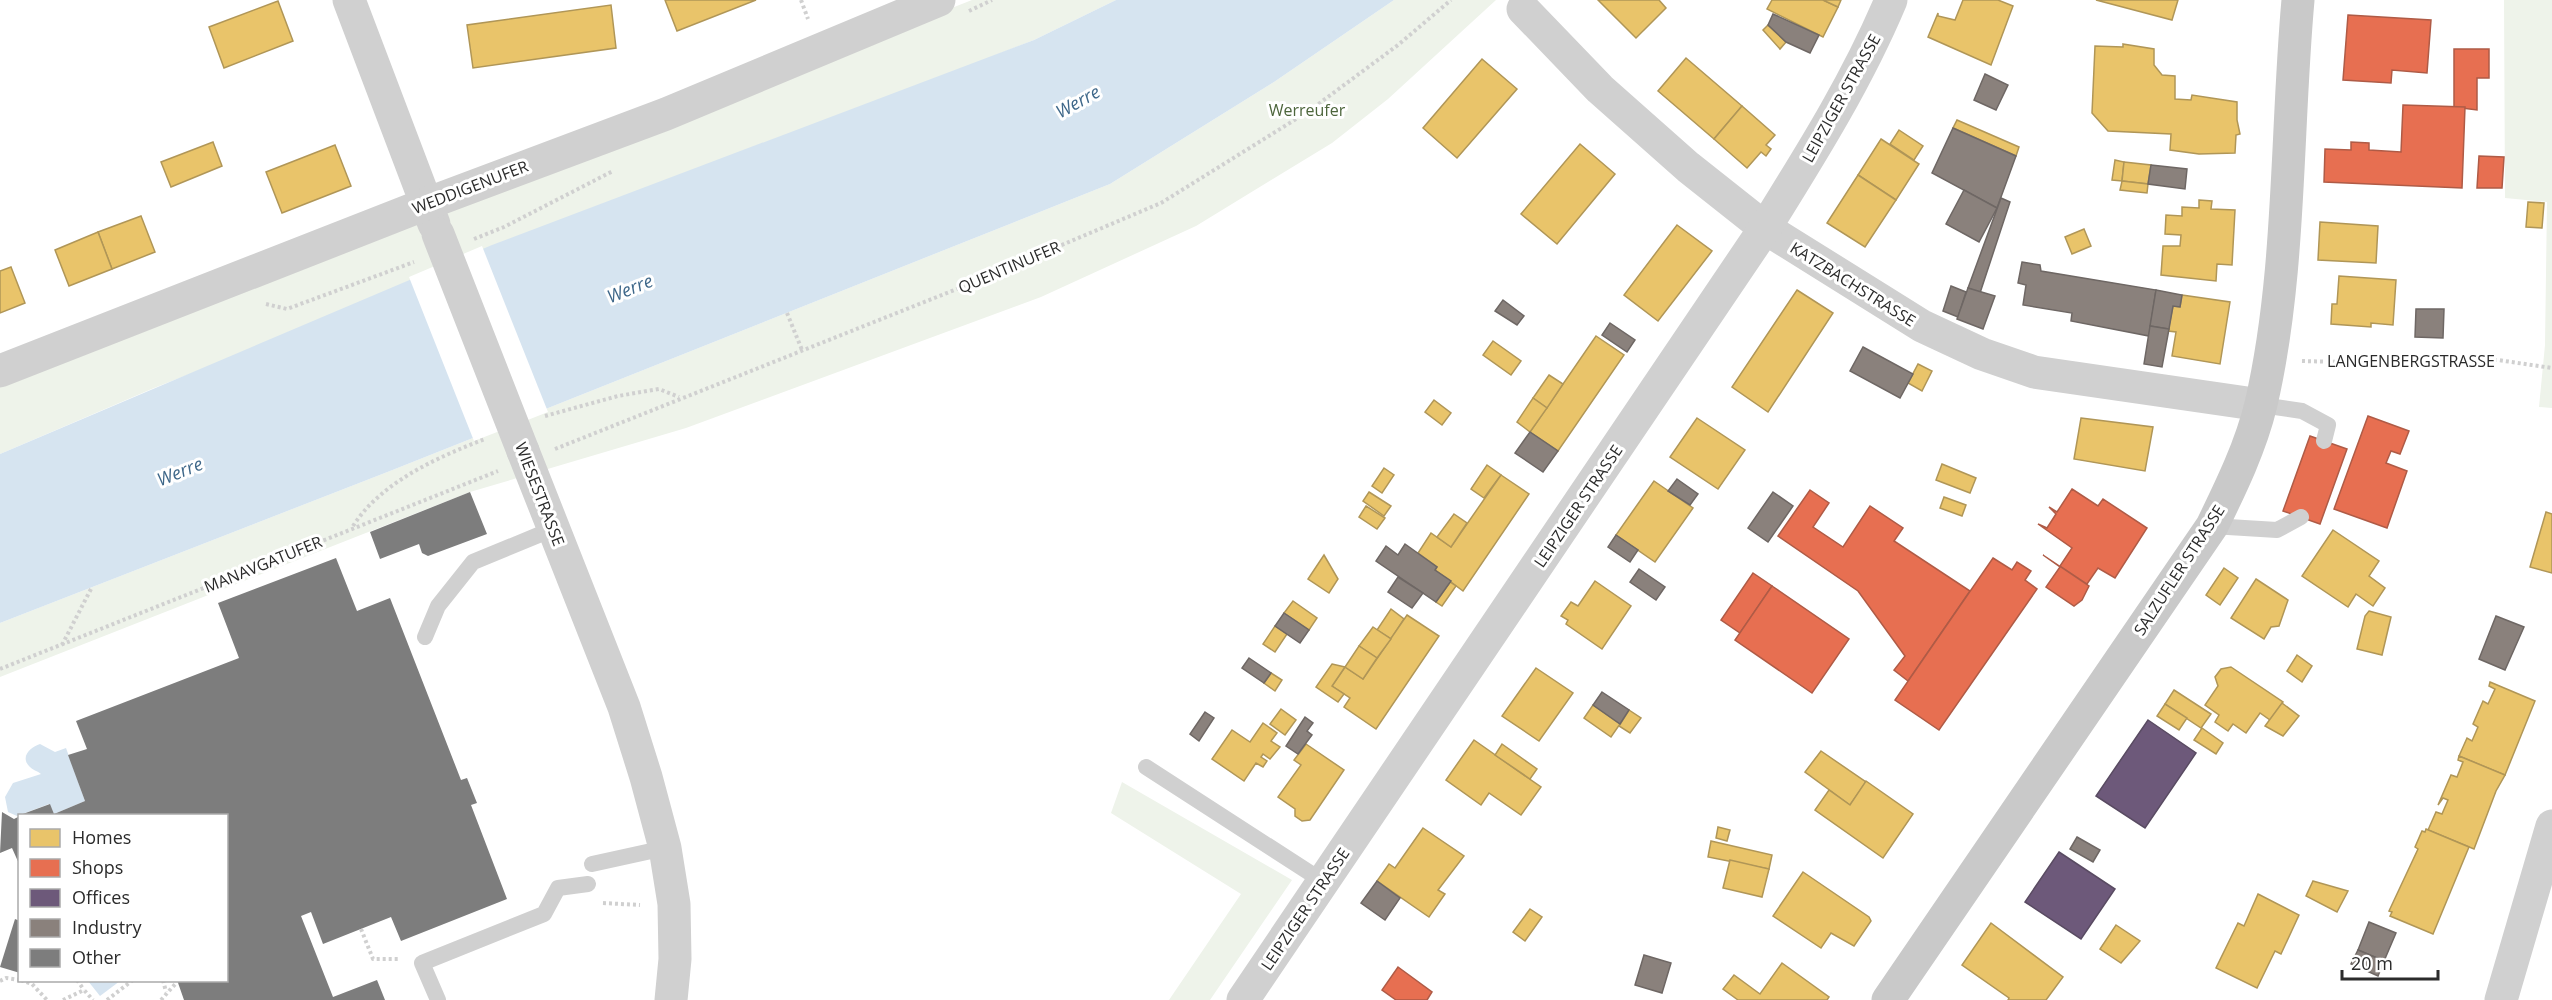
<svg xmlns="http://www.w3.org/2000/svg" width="2552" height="1000" viewBox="0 0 2552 1000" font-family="'Open Sans',sans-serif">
  <rect width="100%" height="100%" fill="#fff"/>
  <g fill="#eef3ea">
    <path d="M972 0H1116L1034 40 154 388 0 454V383Z"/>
    <path d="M1394 0H1496L1388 99 1332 143 1196 226 1041 297 686 428 470 492 0 677V623L390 471 1110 184 1274 82Z"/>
    <path d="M2504 0H2552V408L2539 407 2545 345 2547 202 2505 198Z"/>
    <path d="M1122 782 1292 880 1210 1000H1169L1241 894 1111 813Z"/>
  </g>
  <g fill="#d6e4f0">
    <path d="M1116 0H1394L1274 82 1110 184 390 471 0 623V454L492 245 1034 40Z"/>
    <path d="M40 744 55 752 66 748 85 801 54 814 49 804 17 816 8 812 5 797 13 783 41 774C38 771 32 770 29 766 20 756 31 747 40 744Z"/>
    <path d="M88 981H120L100 996Z"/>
  </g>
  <path fill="#fff" d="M482 246 548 412 474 441 409 277Z"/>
  <g fill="#e9c46a" stroke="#b09657" stroke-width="1.5">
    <path d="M665 0H756L677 31Z"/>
    <path d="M1598 0H1659L1666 8 1636 38Z"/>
    <path d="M1772 0H1823L1838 7 1823 37 1767 9Z"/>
    <path d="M1823 0H1841L1838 7Z"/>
    <path d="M1963 0H1998L2013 6 1991 65 1928 37 1938 13V16L1955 20Z"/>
    <path d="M2096 0H2178L2172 20Z"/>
    <path d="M278 1 293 41 224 68 209 27Z"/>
    <path d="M611 5 616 48 473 68 467 25Z"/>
    <path d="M1768 25 1786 42 1780 49 1763 30Z"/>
    <path d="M2123 44 2154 49V65L2162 75 2175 76V99L2191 100 2192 95 2237 102V120L2240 134 2236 135 2235 153 2199 154 2170 150 2171 134 2108 131 2092 113 2095 46 2123 47Z"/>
    <path d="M1686 58 1742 106 1714 139 1658 91Z"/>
    <path d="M1482 59 1517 89 1457 158 1423 128Z"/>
    <path d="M1742 106 1775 135 1766 145 1771 149 1766 156 1761 152 1747 168 1714 139Z"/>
    <path d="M1957 120 2019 147 2016 156 1953 128Z"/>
    <path d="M1899 130 1923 146 1914 160 1890 144Z"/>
    <path d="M1881 139 1919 164 1896 200 1858 175Z"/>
    <path d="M213 142 222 166 171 187 161 162Z"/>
    <path d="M1580 144 1615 174 1557 244 1521 214Z"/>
    <path d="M335 145 351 186 282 213 266 172Z"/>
    <path d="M2115 160 2124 162 2122 181 2112 180Z"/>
    <path d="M2124 162 2151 165 2148 184 2122 181Z"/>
    <path d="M1858 175 1896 200 1865 247 1827 223Z"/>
    <path d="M2122 181 2148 184 2147 193 2120 190Z"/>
    <path d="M2199 200 2212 201 2211 209 2235 210 2232 265 2217 264 2216 281 2161 275 2163 246H2180L2181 235 2165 234 2166 215 2182 216V207L2199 208Z"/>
    <path d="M2528 202 2544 203 2542 228 2526 227Z"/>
    <path d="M141 216 155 252 112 269 98 232Z"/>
    <path d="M2320 222 2378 226 2376 263 2318 260Z"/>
    <path d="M1677 225 1712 251 1658 321 1624 295Z"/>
    <path d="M2084 229 2091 246 2072 254 2065 237Z"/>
    <path d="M98 232 112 269 69 286 55 250Z"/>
    <path d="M11 267 25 303 0 313V271Z"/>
    <path d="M2339 276 2396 280 2393 325 2371 323V327L2331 324 2332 304H2337Z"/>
    <path d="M1797 290 1833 313 1768 412 1732 387Z"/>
    <path d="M2182 295 2230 302 2220 364 2172 356 2176 332 2168 331 2173 306 2180 307Z"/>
    <path d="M1596 336 1624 355 1558 451 1530 432Z"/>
    <path d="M1493 341 1521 361 1511 375 1483 355Z"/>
    <path d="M1918 364 1932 371 1922 391 1908 383Z"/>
    <path d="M1549 375 1563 384 1547 408 1533 398Z"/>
    <path d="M1533 398 1547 408 1530 432 1517 422Z"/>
    <path d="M1434 400 1451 413 1442 425 1425 412Z"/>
    <path d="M1697 418 1745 450 1718 489 1670 457Z"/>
    <path d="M2081 418 2153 427 2145 471 2074 459Z"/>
    <path d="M1942 464 1976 478 1970 493 1936 480Z"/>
    <path d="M1487 465 1501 475 1484 498 1471 489Z"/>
    <path d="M1384 468 1394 475 1382 493 1372 486Z"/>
    <path d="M1501 475 1529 494 1463 591 1435 570 1437 567 1418 553 1431 533 1451 547Z"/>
    <path d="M1654 481 1693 508 1655 562 1616 535Z"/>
    <path d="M1369 492 1391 506 1384 516 1363 501Z"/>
    <path d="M1944 497 1966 505 1962 516 1940 508Z"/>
    <path d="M1366 506 1385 518 1377 529 1359 517Z"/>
    <path d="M2546 512 2552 514V573L2530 567Z"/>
    <path d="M1454 514 1467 523 1451 547 1437 537Z"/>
    <path d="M2333 530 2379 561 2369 576 2385 588 2373 606 2356 594 2348 607 2302 576Z"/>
    <path d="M1324 555 1338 579 1329 593 1308 579Z"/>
    <path d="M2224 568 2238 578 2220 605 2206 595Z"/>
    <path d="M2256 579 2288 600 2279 626 2271 627 2264 639 2231 618Z"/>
    <path d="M1595 581 1631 606 1602 649 1566 624 1568 620 1561 616 1571 602 1578 606Z"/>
    <path d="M1450 582 1456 586 1442 606 1436 602Z"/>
    <path d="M1293 601 1317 618 1309 630 1284 613Z"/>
    <path d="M1391 609 1404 619 1391 639 1377 630Z"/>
    <path d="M2369 611 2391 617 2382 655 2357 649 2365 616Z"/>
    <path d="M1407 615 1439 636 1376 729 1344 707 1350 698 1332 686 1345 667 1363 679Z"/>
    <path d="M1275 626 1287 634 1275 652 1263 644Z"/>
    <path d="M1373 627 1391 639 1377 658 1359 646Z"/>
    <path d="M1359 646 1377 658 1363 679 1345 667Z"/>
    <path d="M2297 655 2312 666 2302 682 2287 671Z"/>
    <path d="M1332 664 1345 667 1332 686 1344 694 1338 702 1316 687Z"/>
    <path d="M2231 667 2283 702 2270 720 2260 713 2246 733 2233 724 2228 731 2215 722 2219 715 2205 705 2218 686 2215 677 2221 669Z"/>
    <path d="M1536 668 1573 693 1539 741 1502 716Z"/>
    <path d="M1271 673 1282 680 1275 691 1264 683Z"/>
    <path d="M2490 682 2535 701 2505 775 2459 756 2467 738 2472 741 2478 727 2473 724 2483 701 2488 704 2495 689 2489 686Z"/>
    <path d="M2174 690 2211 714 2201 728 2165 704Z"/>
    <path d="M2282 703 2299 716 2283 736 2265 726Z"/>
    <path d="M2165 704 2187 718 2179 730 2157 716Z"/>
    <path d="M1593 705 1620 724 1611 737 1584 718Z"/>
    <path d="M1281 709 1296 720 1285 735 1270 724Z"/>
    <path d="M1629 710 1641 718 1630 733 1619 726Z"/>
    <path d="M1263 723 1277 733 1271 741 1280 747 1270 759 1263 754 1261 757 1267 761 1263 767 1256 763 1244 781 1212 759 1232 730 1250 742Z"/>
    <path d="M2202 728 2223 743 2216 754 2194 740Z"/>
    <path d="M1474 740 1541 787 1521 815 1489 793 1481 805 1446 780Z"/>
    <path d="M1306 744 1344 770 1310 820 1302 821 1295 816V809L1278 797 1301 765 1294 760Z"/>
    <path d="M1502 744 1537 769 1530 779 1495 755Z"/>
    <path d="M1821 751 1866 782 1850 805 1805 772Z"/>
    <path d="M2459 756 2505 775 2496 791 2474 849 2428 830 2436 812 2442 814 2448 800 2443 798 2438 805 2451 775 2457 777 2463 762 2458 760Z"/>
    <path d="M1866 781 1913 814 1883 858 1815 810 1829 790 1850 805Z"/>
    <path d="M1718 827 1730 830 1727 841 1716 838Z"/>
    <path d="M1423 828 1464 856 1438 890 1445 894 1429 917 1377 881 1389 864 1395 868Z"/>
    <path d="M2426 829 2469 847 2433 934 2390 916 2392 912 2389 911 2418 849 2415 847 2422 831 2425 832Z"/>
    <path d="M1711 841 1772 855 1769 869 1708 857Z"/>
    <path d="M1730 860 1769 869 1762 897 1723 888Z"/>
    <path d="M1803 872 1869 917 1871 921 1854 946 1831 933 1821 948 1773 916Z"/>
    <path d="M2313 881 2348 891 2337 912 2306 896Z"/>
    <path d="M2258 894 2299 915 2281 954 2275 951 2257 988 2216 968 2238 923 2244 926Z"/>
    <path d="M1530 909 1542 917 1525 941 1513 932Z"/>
    <path d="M1991 923 2063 977 2046 1000H2008L2009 998 1962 965Z"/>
    <path d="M2116 925 2140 941 2121 963 2100 949Z"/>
    <path d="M1782 963 1829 997 1827 1000H1738L1723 989 1734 975 1760 994Z"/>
  </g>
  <g fill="#e76f51" stroke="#af5b46" stroke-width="1.5">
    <path d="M2348 15 2431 20 2427 73 2392 70 2391 83 2343 80Z"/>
    <path d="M2454 49H2489V78H2477V110L2454 107Z"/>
    <path d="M2403 105 2465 107 2462 188 2324 182 2325 149 2351 150V142L2369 143V150L2401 152Z"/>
    <path d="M2479 156 2504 157 2502 188H2477Z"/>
    <path d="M2368 416 2409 431 2400 454 2391 451 2386 463 2407 471 2387 528 2334 509Z"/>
    <path d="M2310 436 2347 449 2320 524 2283 511Z"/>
    <path d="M2072 489 2098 506 2103 499 2147 528 2115 578 2098 568 2087 584 2060 566 2072 548 2038 524 2047 528 2056 514 2049 507 2057 512Z"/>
    <path d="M1810 490 1829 503 1813 527 1843 547 1870 506 1903 528 1894 541 1970 591 1908 681 1894 670 1905 656 1858 591 1778 536Z"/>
    <path d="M2043 555 2089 586 2082 600 2074 606 2046 587 2060 567Z"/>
    <path d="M1993 558 2012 570 2017 562 2031 571 2025 580 2037 589 1939 730 1895 700Z"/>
    <path d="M1753 573 1772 586 1740 633 1721 620Z"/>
    <path d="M1772 586 1849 639 1812 693 1735 640Z"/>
    <path d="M1398 967 1432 992 1427 1000H1396L1382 990Z"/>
  </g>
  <g fill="#6d597a" stroke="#594b62" stroke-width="1.5">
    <path d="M2148 720 2196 753 2145 828 2096 796Z"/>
    <path d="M2059 852 2115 889 2081 939 2025 902Z"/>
  </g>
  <g fill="#8a817c" stroke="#6e6764" stroke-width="1.5">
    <path d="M1773 14 1819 35 1810 53 1786 42 1768 25Z"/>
    <path d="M1985 74 2008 85 1996 110 1974 100Z"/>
    <path d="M1953 128 2016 156 1997 208 1932 173Z"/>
    <path d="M2151 165 2187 169 2185 189 2148 184Z"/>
    <path d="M1964 190 1997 208 1979 242 1946 224Z"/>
    <path d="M2001 198 2010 202 1980 293 1968 288Z"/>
    <path d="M2022 262 2040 265 2041 271 2156 290 2149 336 2071 321 2072 313 2023 305 2026 285 2018 283Z"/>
    <path d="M1951 286 1966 292 1958 317 1943 311Z"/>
    <path d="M1968 288 1995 296 1983 329 1957 319Z"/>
    <path d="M2156 290 2182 295 2180 307 2173 306 2169 329 2150 326Z"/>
    <path d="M1503 300 1524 316 1517 325 1495 311Z"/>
    <path d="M2416 309H2444L2443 338 2415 337Z"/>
    <path d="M1610 323 1635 340 1627 352 1602 335Z"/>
    <path d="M2150 326 2169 329 2162 367 2144 364Z"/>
    <path d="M1863 347 1913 374 1900 398 1850 371Z"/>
    <path d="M1530 432 1558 451 1543 472 1515 453Z"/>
    <path d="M1677 479 1698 494 1690 505 1668 491Z"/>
    <path d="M1773 492 1793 506 1768 542 1748 528Z"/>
    <path d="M1616 535 1638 550 1630 562 1608 547Z"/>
    <path d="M1405 544 1437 567 1435 570 1451 581 1436 602 1376 561 1386 546 1398 555Z"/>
    <path d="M1639 569 1665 587 1656 600 1630 582Z"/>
    <path d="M1398 577 1423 593 1412 608 1388 592Z"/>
    <path d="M1284 613 1309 630 1300 643 1275 626Z"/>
    <path d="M2496 616 2524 627 2505 670 2479 659Z"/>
    <path d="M1249 658 1271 673 1264 683 1242 668Z"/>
    <path d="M1602 692 1629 710 1620 724 1593 705Z"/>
    <path d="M1205 712 1214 718 1199 741 1190 734Z"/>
    <path d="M1305 717 1313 723 1307 731 1312 735 1298 754 1286 746Z"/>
    <path d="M2077 837 2100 850 2093 862 2070 849Z"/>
    <path d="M1377 881 1400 898 1385 920 1361 903Z"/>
    <path d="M2369 922 2396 933 2384 961 2358 950Z"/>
    <path d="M2358 950 2384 961 2378 976 2351 964Z"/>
    <path d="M1644 955 1671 963 1662 993 1635 985Z"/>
  </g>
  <g fill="#7d7d7d">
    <path d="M470 492 487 534 428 556 422 553 419 544 380 559 370 532Z"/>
    <path d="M336 558 357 611 390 598 461 780 467 778 477 803 471 805 507 899 401 941 391 917 323 944 311 912 301 916 333 997 377 980 385 1000H184L177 980H226V816L20 815 50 804 54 814 85 801 68 755 87 749 76 721 239 658 218 603Z"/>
    <path d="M2 812 14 819 20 816V866L12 848 0 853Z"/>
    <path d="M15 919 20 921V973L0 967Z"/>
  </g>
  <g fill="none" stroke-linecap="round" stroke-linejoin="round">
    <g stroke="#d0d0d0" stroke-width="4" stroke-dasharray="3 3" stroke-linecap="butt">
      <path d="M801 0 808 19"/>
      <path d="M969 11 992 0"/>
      <path d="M474 239 504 227 613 171"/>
      <path d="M266 304 287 309 414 262"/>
      <path d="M787 313 802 350"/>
      <path d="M2302 361 2378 363 2498 360 2552 368"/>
      <path d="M545 416 618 396 659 389 679 397"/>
      <path d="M555 449 967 285 1161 203 1309 111 1398 45 1451 0"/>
      <path d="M353 526C381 482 438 457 485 439"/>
      <path d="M62 645 92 587"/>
      <path d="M0 669 498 471"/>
      <path d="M603 903 640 905"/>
      <path d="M361 929 373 959H400"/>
      <path d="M21 980 32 984 47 1000"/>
      <path d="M77 980 84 990"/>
      <path d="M163 980 166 992"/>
      <path d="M0 981 6 978 20 980"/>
      <path d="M63 1000 84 990 93 1000"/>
      <path d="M107 1000 133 980"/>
      <path d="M161 1000 177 982"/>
    </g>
    <g stroke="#d0d0d0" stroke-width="16">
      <path d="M2261 405 2302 411 2328 425 2324 441"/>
      <path d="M2212 526 2277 530 2301 517"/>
      <path d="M425 637 438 606 473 562 553 529"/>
      <path d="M1146 767 1324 882"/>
      <path d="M592 864 665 848"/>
      <path d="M438 1000 422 963 544 914 558 888 588 884"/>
    </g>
    <g stroke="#d0d0d0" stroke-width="33">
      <path d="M349 0 434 224"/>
      <path d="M1523 9 1600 89 1688 167 1765 228 1922 326 1982 354 2034 372 2261 405"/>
      <path d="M0 371 426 204 666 114 939 0"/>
      <path d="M523 451 624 707 646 777 665 848 674 904 675 959 671 1000"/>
      <path d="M1243 1000 1765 228C1811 154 1857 81 1891 0"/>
      <path d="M2501 1000 2552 826"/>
    </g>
    <path stroke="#c9c9c9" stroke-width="33" d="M1888 1000 2212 526C2231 487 2251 446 2261 404 2291 275 2286 132 2298 0"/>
    <path stroke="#d0d0d0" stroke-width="33" d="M438 234 523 451"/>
  </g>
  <g text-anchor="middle" stroke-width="6" stroke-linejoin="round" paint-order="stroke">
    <g font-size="16" fill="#2b2b2b" stroke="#fff">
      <text transform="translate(1841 98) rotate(-61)" y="6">LEIPZIGER STRASSE</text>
      <text transform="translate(470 187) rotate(-21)" y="6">WEDDIGENUFER</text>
      <text transform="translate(1009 267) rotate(-23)" y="6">QUENTINUFER</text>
      <text transform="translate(1853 284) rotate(32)" y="6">KATZBACHSTRASSE</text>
      <text x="2411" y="367">LANGENBERGSTRASSE</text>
      <text transform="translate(540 494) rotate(69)" y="6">WIESESTRASSE</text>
      <text transform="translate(1578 506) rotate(-56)" y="6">LEIPZIGER STRASSE</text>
      <text transform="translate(263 564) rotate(-22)" y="6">MANAVGATUFER</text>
      <text transform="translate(2179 570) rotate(-57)" y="6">SALZUFLER STRASSE</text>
      <text transform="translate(1305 909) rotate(-56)" y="6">LEIPZIGER STRASSE</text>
    </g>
    <g font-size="16" fill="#4c653b" stroke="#fff">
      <text x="1307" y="116">Werreufer</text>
    </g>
    <g font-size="18" font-style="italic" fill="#3e6789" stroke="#fff">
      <text transform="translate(1078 102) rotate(-29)" y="6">Werre</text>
      <text transform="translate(630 289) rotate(-22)" y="6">Werre</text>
      <text transform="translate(180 472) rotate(-22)" y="6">Werre</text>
    </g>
  </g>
  <rect x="18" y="814" width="210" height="168" fill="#ffffff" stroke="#aaaaaa" stroke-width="1.5"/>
  <rect x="30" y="829" width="30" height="18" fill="#e9c46a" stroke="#aaaaaa" stroke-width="1.5"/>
  <text x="72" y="844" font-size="18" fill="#2b2b2b">Homes</text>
  <rect x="30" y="859" width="30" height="18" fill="#e76f51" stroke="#aaaaaa" stroke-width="1.5"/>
  <text x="72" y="874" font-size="18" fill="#2b2b2b">Shops</text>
  <rect x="30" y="889" width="30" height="18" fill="#6d597a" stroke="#aaaaaa" stroke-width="1.5"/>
  <text x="72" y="904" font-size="18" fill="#2b2b2b">Offices</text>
  <rect x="30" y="919" width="30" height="18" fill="#8a817c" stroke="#aaaaaa" stroke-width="1.5"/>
  <text x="72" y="934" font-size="18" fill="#2b2b2b">Industry</text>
  <rect x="30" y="949" width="30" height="18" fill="#7d7d7d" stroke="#aaaaaa" stroke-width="1.5"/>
  <text x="72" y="964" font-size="18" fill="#2b2b2b">Other</text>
  <path d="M2342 970v9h96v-9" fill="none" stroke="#2b2b2b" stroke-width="3"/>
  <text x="2351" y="970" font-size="18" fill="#2b2b2b" stroke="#ffffff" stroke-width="4.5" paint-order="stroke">20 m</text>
</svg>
